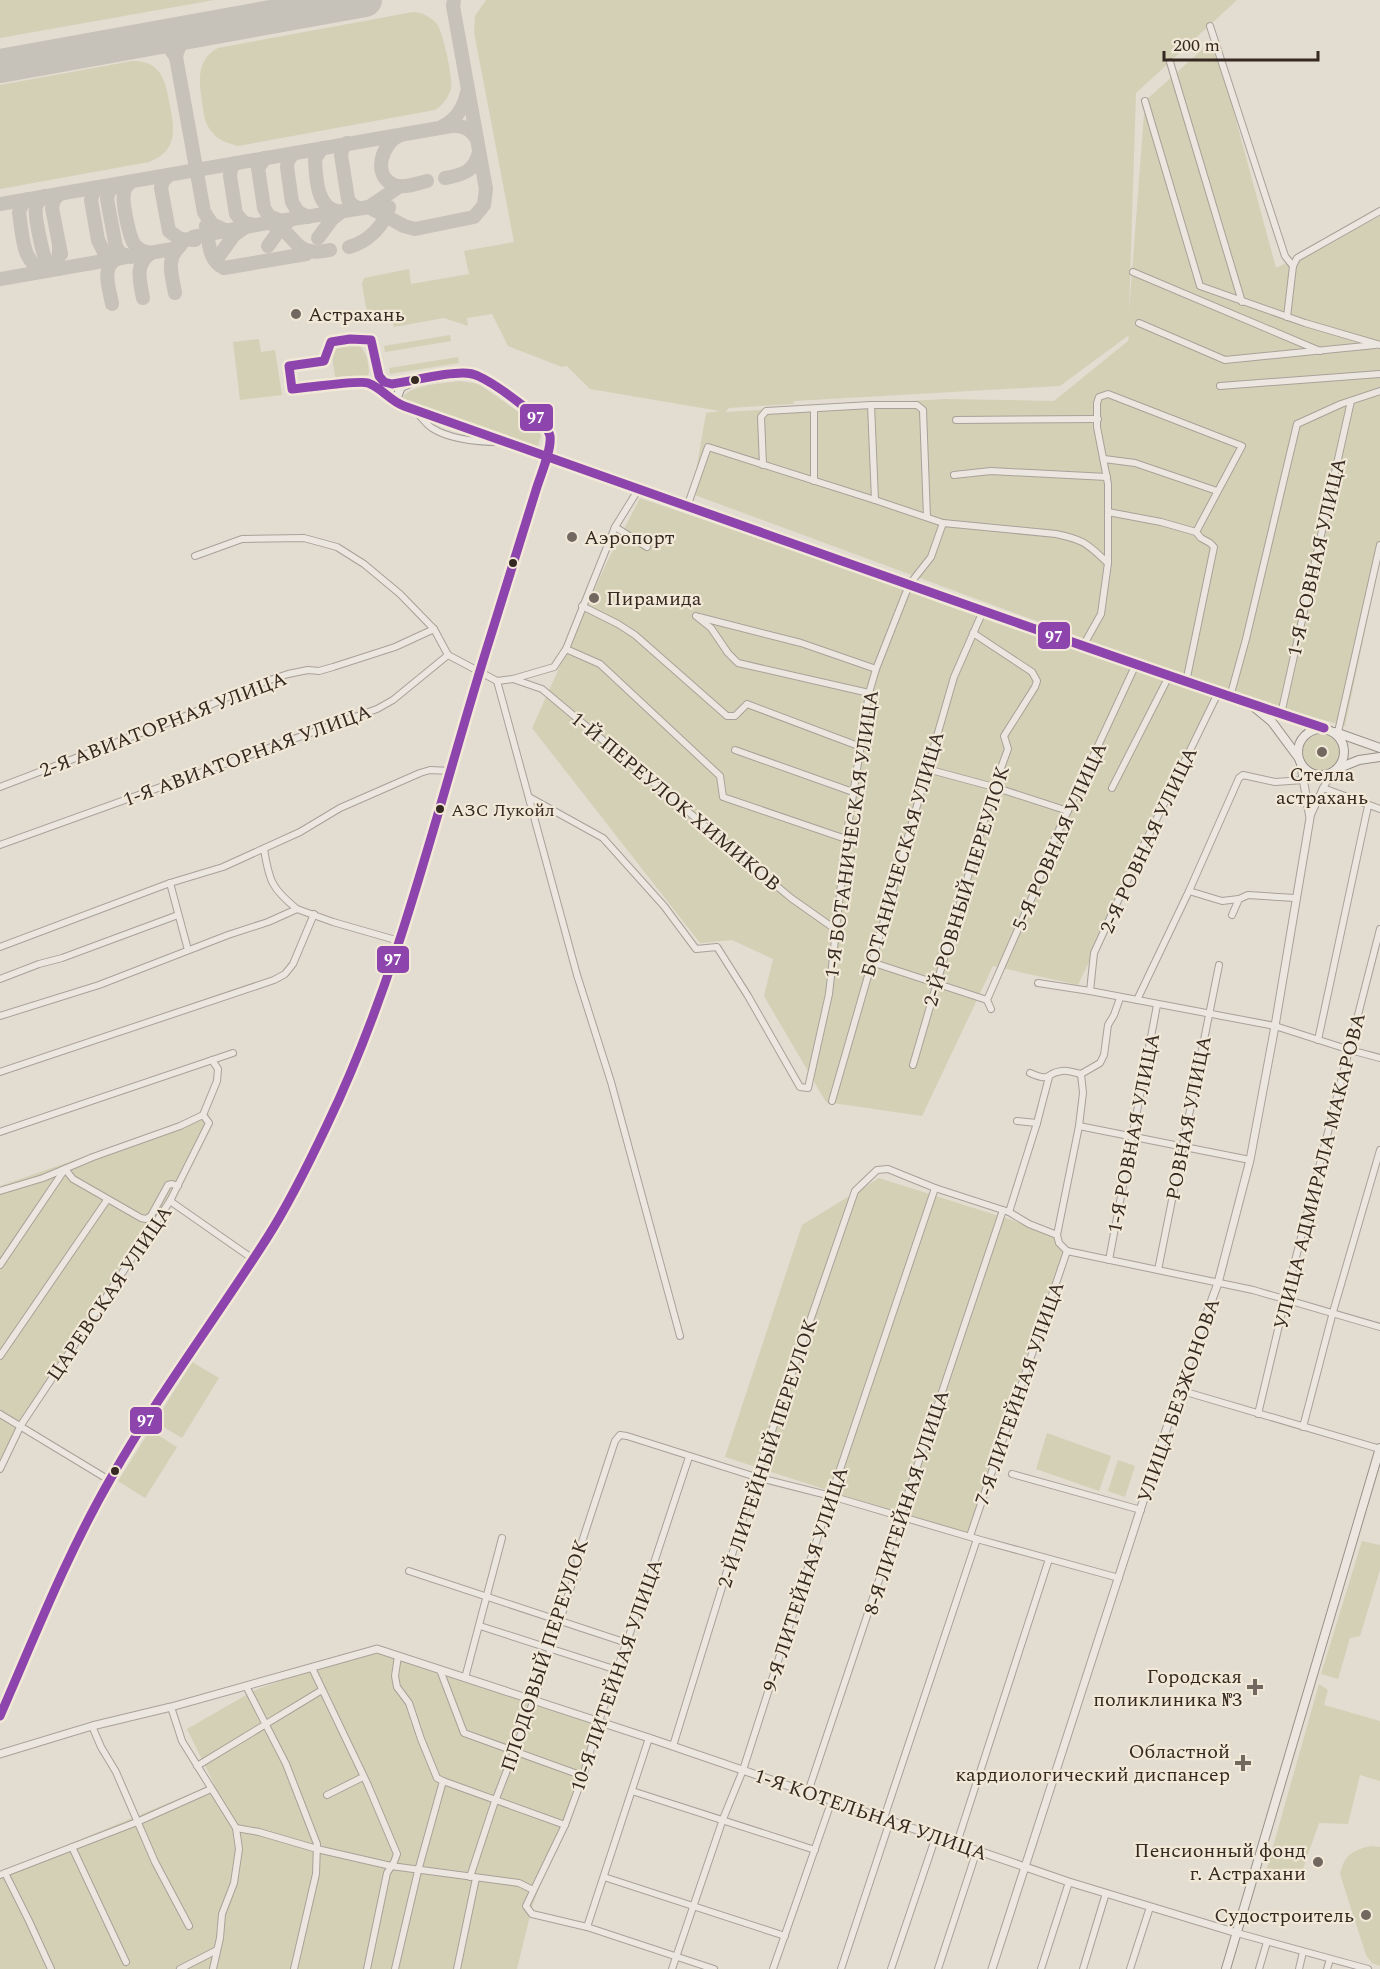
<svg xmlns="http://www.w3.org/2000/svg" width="1380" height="1969" viewBox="0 0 1380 1969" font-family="Spectral,serif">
  <rect width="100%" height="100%" fill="#e2dcd1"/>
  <g fill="#d3d0b5" fill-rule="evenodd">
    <path d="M0 0H214L0 38Z"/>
    <path d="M486 0H1237L1136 93 1129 312 1145 101 1214 39 1276 268 1380 216V560L1345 726 1248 699 692 494 706 413 720 411 590 389 567 366 562 367 508 346 492 314 467 318 468 326 444 318 394 327 391 316 368 319 362 284 364 278 409 269 411 284 469 274 464 251 514 242 474 32 475 16ZM1129 335 1128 341 1054 401 945 399 725 412 729 408 793 404 794 401 1060 386Z"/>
    <path d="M413 12C422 12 431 17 437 24 443 32 453 78 451 88 449 97 443 105 435 110L238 146C228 143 219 141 213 133 204 124 204 114 202 102 199 81 196 60 218 48Z"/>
    <path d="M132 61C162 60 166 83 170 106 175 131 177 151 149 162L0 189V85Z"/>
    <path d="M450 335 451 341 385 352 384 346Z"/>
    <path d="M259 339 261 352 275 350 282 395 240 400 233 342Z"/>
    <path d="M351 342C366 346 368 359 369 373L365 378 340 382 335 376 331 350 333 346Z"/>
    <path d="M458 357 459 363 390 374 389 368Z"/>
    <path d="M459 381 479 384 537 425 541 436 537 449 405 404 402 399C409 384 443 384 459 381Z"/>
    <path d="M640 498 1217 695 1078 985 993 966 922 1116 826 1102 764 996 773 959 732 940 700 943 532 728 607 562Z"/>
    <circle cx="1321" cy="752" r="18"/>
    <path d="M210 1113 167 1198 13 1435 0 1462V1186Z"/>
    <path d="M879 1178 1050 1232 1064 1254 1013 1395 970 1536 725 1457 802 1225Z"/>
    <path d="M192 1362 219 1378 182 1438 162 1426 158 1417Z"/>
    <path d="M1047 1433 1111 1456 1099 1491 1036 1469Z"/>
    <path d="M147 1435H158L177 1447 145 1498 118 1481Z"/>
    <path d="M1118 1460 1135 1466 1125 1497 1108 1491Z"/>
    <path d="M1362 1541 1380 1545V1570L1360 1636 1350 1638 1338 1679 1321 1674Z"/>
    <path d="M377 1653 600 1724 532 1907 517 1969H0V1873L214 1784 187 1729 255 1690 308 1671Z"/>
    <path d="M1319 1684 1328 1690 1324 1705 1380 1721V1781L1360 1775 1348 1824 1319 1823 1298 1883 1265 1875Z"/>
    <path d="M1372 1846 1380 1847V1966L1372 1963 1366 1955 1340 1874C1344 1855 1354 1849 1372 1846Z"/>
  </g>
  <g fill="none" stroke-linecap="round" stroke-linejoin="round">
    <g stroke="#c6c1b9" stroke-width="14">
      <path d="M203 29C188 34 179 41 176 57L204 212 212 224 227 231"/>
      <path d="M150 39 168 46 176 57"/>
      <path d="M443 126C457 119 464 107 467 92"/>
      <path d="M400 135C381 144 372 176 394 185 403 189 418 183 427 181"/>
      <path d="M347 143 342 150 341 155 348 199 351 204 358 208"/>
      <path d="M322 148 315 159C316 177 316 208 339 212"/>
      <path d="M293 154 288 160 287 167 292 202 298 212 308 217"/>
      <path d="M265 158 258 168 264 208 269 216 281 221"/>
      <path d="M236 163 231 168 230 176 236 214 244 223 255 225"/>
      <path d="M169 175 163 181 161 188 169 231 180 239 195 240"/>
      <path d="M445 178C463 175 475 171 479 152"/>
      <path d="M131 182C128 185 124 188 124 193 122 202 129 238 135 245 139 250 145 252 151 253"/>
      <path d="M118 184 109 191 107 199 116 247 120 253 131 257"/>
      <path d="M100 187 93 193 91 200 98 240 104 252 117 259"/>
      <path d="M60 194 54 199 52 208 61 254"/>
      <path d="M45 196C41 199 37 202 36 207 34 215 43 258 48 265L59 269"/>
      <path d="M28 199 21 206 19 213C23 235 21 264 46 271 56 265 60 259 59 247"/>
      <path d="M0 204 451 126C463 125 470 129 477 139"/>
      <path d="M369 207 400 186"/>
      <path d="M268 223C298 229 289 259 330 250"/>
      <path d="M206 226C209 241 208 261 224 268L306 254 307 251"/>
      <path d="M193 237 267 223 369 207 404 226 415 229 474 217 484 205 486 189 453 6 454 0"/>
      <path d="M318 238 332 219 341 212"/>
      <path d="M268 246 281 228 288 222"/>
      <path d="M349 247C368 242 385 225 389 207"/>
      <path d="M219 256 234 235 244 228"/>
      <path d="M0 279 178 248"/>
      <path d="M175 293C172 275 165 258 181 245"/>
      <path d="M143 298C140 281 134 264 151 253"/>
      <path d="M112 304C110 290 100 267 117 259"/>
    </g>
    <path stroke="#c6c1b9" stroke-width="34" d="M0 66 365 0"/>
    <g stroke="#a8a199" stroke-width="8">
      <g id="minor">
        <path d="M1210 26 1285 256 1293 266"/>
        <path d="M1170 62 1242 302"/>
        <path d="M1145 101 1200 286 1305 323 1380 345"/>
        <path d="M1133 272 1320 351"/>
        <path d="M1287 317 1293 266 1297 258 1380 211"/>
        <path d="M1139 323 1225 360 1375 345"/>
        <path d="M1220 386 1380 374"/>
        <path d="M395 402 382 391 366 382 292 389 289 366 324 361 331 342 350 339 371 340C375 353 375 383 393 384 397 384 403 383 407 382"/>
        <path d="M871 405 875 500"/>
        <path d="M814 409V481"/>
        <path d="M416 411C421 417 426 424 432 428 451 440 480 442 501 442"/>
        <path d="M956 420 1098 419"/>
        <path d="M1104 459 1135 463 1217 491"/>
        <path d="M763 465 761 417 766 411 871 405H917L923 410 927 517"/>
        <path d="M954 475 991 471 1107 477"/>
        <path d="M1108 512 1161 522 1196 532 1201 538 1210 543 1214 547 1186 682"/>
        <path d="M943 523 1056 534C1085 540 1087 544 1108 563"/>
        <path d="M615 527 647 547"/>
        <path d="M195 556 242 539 304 538 337 547 364 564 400 594 434 629 448 655"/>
        <path d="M582 606 618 624 635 635 727 716H735L747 704 861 747"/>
        <path d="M696 616 711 628 728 653 738 663 869 693"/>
        <path d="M699 617 801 643 876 669"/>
        <path d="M1083 646 1101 614 1108 563V484L1097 427V403L1099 397 1108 394 1242 446 1196 532"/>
        <path d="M566 649 600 664 720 776 723 797 846 839"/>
        <path d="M513 679 542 689 791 898 835 929"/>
        <path d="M497 681 513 679 554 667 566 649 615 527 638 490"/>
        <path d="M1230 697 1246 639 1297 424 1341 404 1380 391"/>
        <path d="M1281 714 1351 401"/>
        <path d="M1344 745 1338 732 1380 545"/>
        <path d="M735 750 853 792"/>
        <path d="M927 769 994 787 1068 811"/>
        <path d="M0 787 188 715 252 686 288 674 308 670 319 671 333 667 395 647 434 629"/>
        <path d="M1112 788 1169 676"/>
        <path d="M1323 788 1380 809"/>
        <path d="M529 797 603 838 664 906 696 949 717 947 748 996 800 1087 808 1088 829 994 846 839 869 693 876 669 909 585 931 557 943 523 875 500 708 447 687 507"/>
        <path d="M1310 817 1323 788 1333 772"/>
        <path d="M0 845 377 709 393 700 448 655 497 681 577 975 611 1082 680 1336"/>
        <path d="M264 849C269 881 272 889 297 909"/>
        <path d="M170 883 188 950"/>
        <path d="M1189 891 1222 901 1239 899"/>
        <path d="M1232 915 1239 899 1248 895 1295 898"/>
        <path d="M0 947 170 883 223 867 300 832 340 808 420 773 430 770 451 771"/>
        <path d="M871 962 987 1000"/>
        <path d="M0 979 39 964 62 958 178 915"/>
        <path d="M1038 983 1090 991 1275 1026 1350 1050 1380 1058"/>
        <path d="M1090 991 1094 953 1138 857 1218 693"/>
        <path d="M1137 1000 1189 891 1239 778 1243 775 1275 782 1304 780"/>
        <path d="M991 1009 987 1000 1037 886 1045 860 1136 664"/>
        <path d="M0 1016 99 985 228 935 268 922 297 909 333 922 399 941"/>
        <path d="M1318 1040 1368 806"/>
        <path d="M913 1065 994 787 1008 749 1004 736 1035 687 1037 681 1032 672 973 633"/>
        <path d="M0 1072 274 980 285 974 293 964 314 914"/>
        <path d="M1030 1073C1053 1083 1044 1073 1062 1071 1068 1070 1075 1073 1081 1074"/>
        <path d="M832 1101 954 677 983 611"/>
        <path d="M1017 1121 1037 1123"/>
        <path d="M1079 1126 1250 1160"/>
        <path d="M0 1132 233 1053"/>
        <path d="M0 1191 43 1178 93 1157 180 1126 203 1115 217 1081 218 1069 212 1060"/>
        <path d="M170 1201 253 1259"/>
        <path d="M1009 1212 1037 1123 1049 1077"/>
        <path d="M1057 1235 1079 1126 1083 1093 1081 1074 1100 1063 1104 1055 1108 1025 1114 1015 1120 998"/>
        <path d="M1067 1251 1253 1290 1380 1327"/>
        <path d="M1109 1260 1157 1005"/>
        <path d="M0 1265 65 1169 73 1179 141 1218 146 1219 151 1216 168 1185 172 1184 178 1186"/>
        <path d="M1158 1270 1219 965"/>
        <path d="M0 1356 107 1200"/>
        <path d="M1179 1390 1380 1449"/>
        <path d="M0 1414 109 1480"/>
        <path d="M1258 1414 1285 1300 1380 929"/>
        <path d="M1303 1427 1333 1312 1380 1150"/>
        <path d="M689 1457 644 1593 599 1721 583 1776 565 1825 526 1906 532 1914 587 1927 714 1969"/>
        <path d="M0 1469 21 1425 170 1201 209 1123 203 1115"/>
        <path d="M1012 1474 1141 1510"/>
        <path d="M970 1536 1067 1251"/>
        <path d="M409 1571 627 1643"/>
        <path d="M480 1626 617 1670"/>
        <path d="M312 1668 367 1783 397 1854 394 1862 387 1873 367 1969"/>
        <path d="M440 1670 464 1733 583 1776"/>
        <path d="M465 1678 502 1538"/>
        <path d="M246 1686 286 1764 317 1844 316 1874 294 1969"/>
        <path d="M171 1707 182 1741 236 1828 239 1849 234 1883 222 1914 220 1938 213 1969"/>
        <path d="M92 1726 101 1747 116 1772 155 1862 189 1926"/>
        <path d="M673 1746 756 1477 855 1191 877 1170 888 1169 935 1188 1009 1212 1029 1224 1057 1235 1059 1243 1067 1251"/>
        <path d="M197 1766 322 1690"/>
        <path d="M443 1781 565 1825"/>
        <path d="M632 1791 815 1850"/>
        <path d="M808 1792 1003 1210"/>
        <path d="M327 1795 363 1777"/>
        <path d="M884 1818 977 1539"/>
        <path d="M236 1828 259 1832 317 1849 391 1866 519 1883 533 1890"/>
        <path d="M957 1843 1049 1559"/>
        <path d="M72 1847 126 1962"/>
        <path d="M5 1873 29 1921 51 1969"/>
        <path d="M0 1875 137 1822 211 1789"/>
        <path d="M470 1877 494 1804 534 1700 578 1565 577 1557 615 1441 620 1435 627 1436 756 1477 831 1496 977 1539 1119 1578"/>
        <path d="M604 1877 785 1936"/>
        <path d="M587 1927 649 1738"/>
        <path d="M1237 1933 1368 1969"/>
        <path d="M180 1969 217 1950"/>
        <path d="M395 1969 418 1871 443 1781 437 1778 421 1739 409 1703 397 1687 395 1676 398 1656"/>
        <path d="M457 1969 476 1878"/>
        <path d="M672 1969 723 1819 743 1770 831 1496 935 1188"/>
        <path d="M773 1969 832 1800"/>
        <path d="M841 1969 890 1821"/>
        <path d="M891 1969 936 1836"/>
        <path d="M938 1969 977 1850"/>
        <path d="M1041 1969 1069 1882"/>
        <path d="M1083 1969 1106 1893"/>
        <path d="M1130 1969 1150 1907"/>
        <path d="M1259 1969 1267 1942"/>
        <path d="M1299 1969 1303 1952"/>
        <path d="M1327 1969 1330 1959"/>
      </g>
    </g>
    <g stroke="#a8a199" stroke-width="9">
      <g id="tertiary">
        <path d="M0 1754 92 1726 171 1707 377 1649 649 1738 1069 1882 1237 1933"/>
        <path d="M992 1969 1179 1390 1218 1283 1250 1160 1275 1026 1310 818 1300 761"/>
      </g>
    </g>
    <g stroke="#989189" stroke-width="10">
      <g id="secondary">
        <path d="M1255 708 1272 722 1298 757"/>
        <circle cx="1321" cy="752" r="23"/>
        <path d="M1335 732 1380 748"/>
        <path d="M1339 768 1359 760 1380 757"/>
        <path d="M0 1716 62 1574 109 1480 146 1421 269 1235 289 1200 328 1124 362 1046 399 941 438 819 480 670 546 457 550 441 545 425 518 403 475 374 460 373 412 382 401 387 395 402 404 406C571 466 739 524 907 584 1046 633 1184 682 1324 728"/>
        <path d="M1226 1969 1380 1448"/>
      </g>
    </g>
    <use href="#minor" stroke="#ebe7e0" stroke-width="6"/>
    <use href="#tertiary" stroke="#ebe7e0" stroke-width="7"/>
    <use href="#secondary" stroke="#ebe7e0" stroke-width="8"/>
    <g stroke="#f2e8d7" stroke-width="14">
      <path id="bus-1" d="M0 1716C35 1636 67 1554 111 1478 158 1395 216 1318 267 1238 290 1202 309 1163 327 1125 402 969 439 799 491 635 506 586 521 538 536 490 540 476 552 450 550 436 547 420 494 383 478 376 474 374 467 373 463 373 439 373 415 381 392 384L384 382 379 376 371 340 350 339 331 342 324 361 289 366 292 389C306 388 359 380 368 383 382 388 390 401 404 406 571 466 739 524 907 584 1046 633 1184 682 1324 728"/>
    </g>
    <use href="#bus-1" stroke="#8e44ad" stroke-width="9"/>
  </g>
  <g fill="#72685f" stroke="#f2e8d7" stroke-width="2">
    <circle cx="296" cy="314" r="6"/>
    <circle cx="572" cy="537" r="6"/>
    <circle cx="594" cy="598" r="6"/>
    <circle cx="1322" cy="752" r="6"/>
    <path d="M1252 1678h6v6h6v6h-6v6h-6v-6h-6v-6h6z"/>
    <path d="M1240 1754h6v6h6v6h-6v6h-6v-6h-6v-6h6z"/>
    <circle cx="1318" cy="1862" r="6"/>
    <circle cx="1366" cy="1915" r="6"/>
  </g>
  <g fill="#362921" stroke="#f2e8d7" stroke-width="2">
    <circle cx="415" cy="380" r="5"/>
    <circle cx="513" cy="563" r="5"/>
    <circle cx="440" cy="809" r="5"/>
    <circle cx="115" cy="1471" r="5"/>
  </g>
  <g text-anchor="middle" stroke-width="4.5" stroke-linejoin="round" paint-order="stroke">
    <g font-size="18" fill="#362921" stroke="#f2e8d7" text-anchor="start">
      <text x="451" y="816">АЗС Лукойл</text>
    </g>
    <g font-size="20" fill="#362921" stroke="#f2e8d7" text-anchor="end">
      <text x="308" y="321" text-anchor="start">Астрахань</text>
      <text x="584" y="544" text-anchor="start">Аэропорт</text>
      <text x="606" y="605" text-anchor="start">Пирамида</text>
      <text x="1322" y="781" text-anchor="middle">Стелла<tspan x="1322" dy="23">астрахань</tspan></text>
      <text x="1242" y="1683">Городская<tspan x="1242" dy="23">поликлиника №3</tspan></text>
      <text x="1230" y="1758">Областной<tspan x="1230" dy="23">кардиологический диспансер</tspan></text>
      <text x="1306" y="1857">Пенсионный фонд<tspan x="1306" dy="23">г. Астрахани</tspan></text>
      <text x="1354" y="1922">Судостроитель</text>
    </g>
    <g font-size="20" fill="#362921" stroke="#f2e8d7">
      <text transform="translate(1316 557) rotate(-77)" y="7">1-Я РОВНАЯ УЛИЦА</text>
      <text transform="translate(163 724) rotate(-21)" y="7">2-Я АВИАТОРНАЯ УЛИЦА</text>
      <text transform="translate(247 755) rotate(-20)" y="7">1-Я АВИАТОРНАЯ УЛИЦА</text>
      <text transform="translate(676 801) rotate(40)" y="7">1-Й ПЕРЕУЛОК ХИМИКОВ</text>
      <text transform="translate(851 834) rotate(-82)" y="7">1-Я БОТАНИЧЕСКАЯ УЛИЦА</text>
      <text transform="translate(1059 836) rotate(-66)" y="7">5-Я РОВНАЯ УЛИЦА</text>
      <text transform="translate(1148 840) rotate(-65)" y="7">2-Я РОВНАЯ УЛИЦА</text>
      <text transform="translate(902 854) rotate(-74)" y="7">БОТАНИЧЕСКАЯ УЛИЦА</text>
      <text transform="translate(966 886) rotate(-73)" y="7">2-Й РОВНЫЙ ПЕРЕУЛОК</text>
      <text transform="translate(1188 1118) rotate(-79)" y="7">РОВНАЯ УЛИЦА</text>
      <text transform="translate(1133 1133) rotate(-79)" y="7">1-Я РОВНАЯ УЛИЦА</text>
      <text transform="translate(1319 1171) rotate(-76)" y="7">УЛИЦА АДМИРАЛА МАКАРОВА</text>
      <text transform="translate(109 1293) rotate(-56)" y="7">ЦАРЕВСКАЯ УЛИЦА</text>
      <text transform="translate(1019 1393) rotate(-71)" y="7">7-Я ЛИТЕЙНАЯ УЛИЦА</text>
      <text transform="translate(1178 1400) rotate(-71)" y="7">УЛИЦА БЕЗЖОНОВА</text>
      <text transform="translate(767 1453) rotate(-72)" y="7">2-Й ЛИТЕЙНЫЙ ПЕРЕУЛОК</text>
      <text transform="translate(906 1502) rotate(-72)" y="7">8-Я ЛИТЕЙНАЯ УЛИЦА</text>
      <text transform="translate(805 1579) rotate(-72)" y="7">9-Я ЛИТЕЙНАЯ УЛИЦА</text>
      <text transform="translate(544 1655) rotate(-72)" y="7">ПЛОДОВЫЙ ПЕРЕУЛОК</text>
      <text transform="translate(616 1675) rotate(-71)" y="7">10-Я ЛИТЕЙНАЯ УЛИЦА</text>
      <text transform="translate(871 1814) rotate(19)" y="7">1-Я КОТЕЛЬНАЯ УЛИЦА</text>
    </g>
  </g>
  <g stroke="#f2e8d7" stroke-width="2">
    <rect x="519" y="403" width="35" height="29" rx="6" fill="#8e44ad"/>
    <rect x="1037" y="621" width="34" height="29" rx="6" fill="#8e44ad"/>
    <rect x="376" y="945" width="34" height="29" rx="6" fill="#8e44ad"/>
    <rect x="129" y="1406" width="34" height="29" rx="6" fill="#8e44ad"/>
  </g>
  <g font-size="16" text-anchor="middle" font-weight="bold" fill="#fff">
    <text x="536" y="423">97</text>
    <text x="1054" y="642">97</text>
    <text x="393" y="965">97</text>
    <text x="146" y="1426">97</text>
  </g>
  <path d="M1164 51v9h154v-9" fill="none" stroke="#362921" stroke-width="3"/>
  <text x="1173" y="51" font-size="18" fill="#362921" stroke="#f2e8d7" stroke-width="4.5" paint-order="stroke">200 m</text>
</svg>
